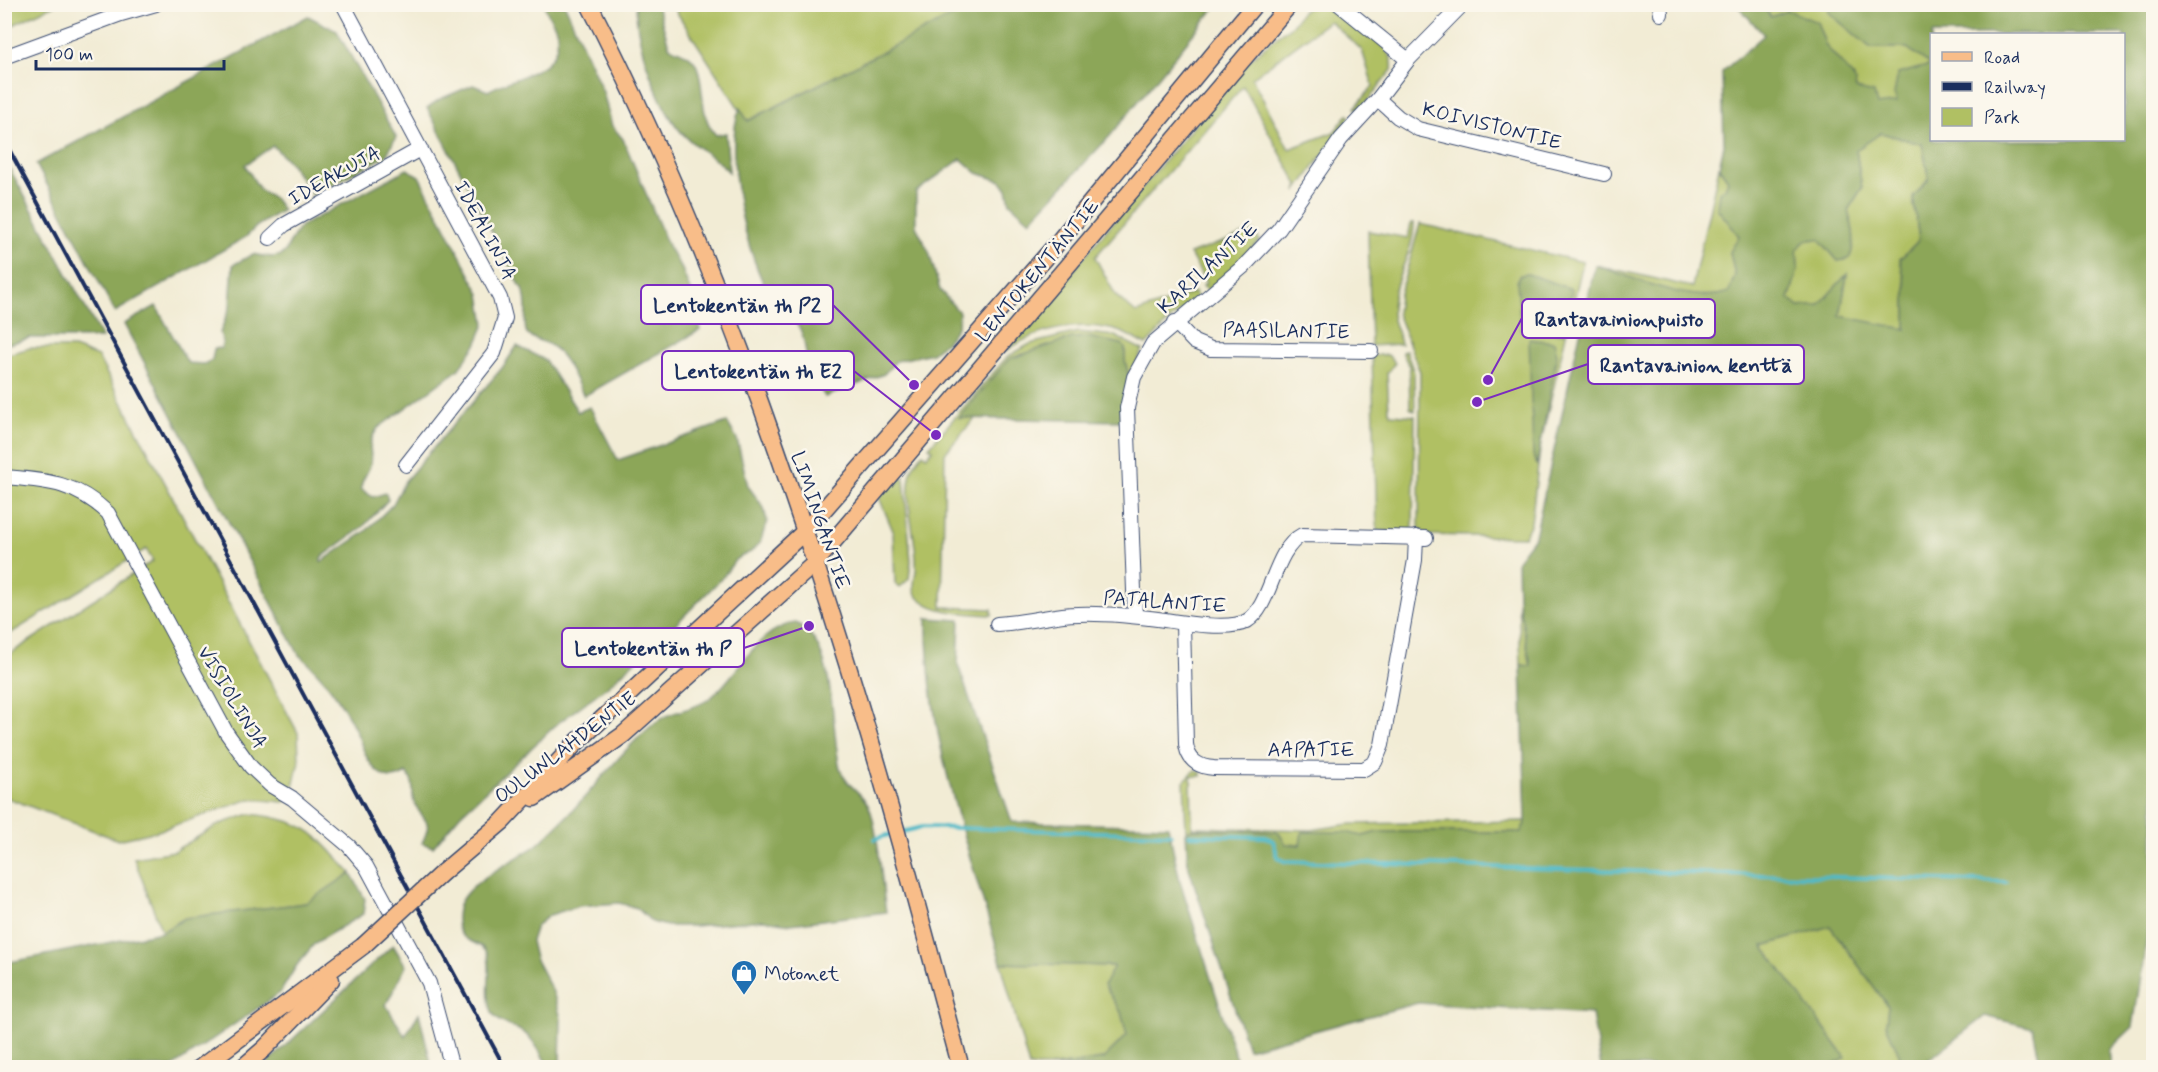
<svg xmlns="http://www.w3.org/2000/svg" width="2158" height="1072" viewBox="0 0 2158 1072" font-family="Mynerve,sans-serif">
  <rect width="100%" height="100%" fill="#fbf7ec"/>
  <filter id="ink" filterUnits="userSpaceOnUse"><feTurbulence type="fractalNoise" baseFrequency=".0167" numOctaves="2"/><feDisplacementMap in="SourceGraphic" scale="12" xChannelSelector="R" yChannelSelector="G"/><feConvolveMatrix kernelMatrix="1 2 1 2 8 2 1 2 1" color-interpolation-filters="sRGB"/></filter>
  <filter id="wash" filterUnits="userSpaceOnUse"><feTurbulence type="fractalNoise" baseFrequency=".008" numOctaves="4" result="noise"/><feDisplacementMap in="SourceGraphic" scale="24" xChannelSelector="R" yChannelSelector="G"/><feGaussianBlur stdDeviation="1.35" result="paint"/><feColorMatrix in="noise" values="0 0 0 0 0 0 0 0 0 0 0 0 0 0 0 0 0 1.4 0 .05"/><feComposite in="paint" operator="in"/></filter>
  <g filter="url(#wash)">
    <rect width="100%" height="100%" fill="#f2ecd5"/>
    <g fill="#b0c063" stroke="#667860" stroke-width="1.5">
      <path d="M5 4H54V5L5 29Z"/>
      <path d="M672 5H975L747 121Z"/>
      <path d="M1762 5H1831L1828 12 1871 48H1907L1931 65 1898 74 1897 103 1876 105 1856 89 1854 78 1826 46 1817 22 1771 17Z"/>
      <path d="M1314 6C1332 6 1382 39 1390 55 1392 60 1393 64 1392 70L1360 110 1355 108 1373 86 1362 50 1329 21 1252 78 1289 149 1334 132 1348 114 1350 117 1296 192 1298 185 1243 86 1095 257 1116 296 1136 313 1195 292 1196 299 1171 319 1146 345C1138 341 1129 335 1121 332 1084 319 1034 329 1004 353L1247 62 1282 32C1297 27 1296 9 1314 6Z"/>
      <path d="M1881 133 1922 144 1929 179 1913 197 1919 240 1900 259 1906 286V330L1840 316 1847 275 1819 305 1799 307 1789 299 1798 269 1797 249 1806 240 1819 239 1838 261 1849 259C1857 241 1853 228 1848 210L1862 188 1856 150Z"/>
      <path d="M1719 167 1728 180C1721 199 1727 222 1739 236L1730 252 1735 275 1729 292C1692 306 1632 277 1595 265L1692 287Z"/>
      <path d="M1411 223H1414C1414 254 1391 281 1392 312 1392 324 1399 333 1401 344L1371 346 1368 231 1408 238Z"/>
      <path d="M1420 224 1583 262 1541 442 1531 523 1524 537 1425 535 1419 528 1420 372 1397 313 1399 297Z"/>
      <path d="M1253 231 1260 240 1241 261 1207 290 1203 286 1206 283 1190 254Z"/>
      <path d="M1078 332 1115 336 1143 350 1129 377 1125 361V348L959 417 977 416 945 453 942 607 992 609V615C969 613 939 615 920 599 910 591 915 581 916 570 918 539 904 507 910 477 911 467 917 461 923 453L927 456 933 449 929 447 1007 357 1030 344Z"/>
      <path d="M30 348H74L98 357 298 733 299 761 291 796 284 802 250 799 158 831 118 840 5 797V657L153 561 146 549 5 637V355Z"/>
      <path d="M1406 350 1414 373 1415 411 1410 408 1409 366 1402 352Z"/>
      <path d="M1372 355H1388L1395 363 1387 373 1389 411 1391 414 1415 416 1413 527 1410 532 1377 531Z"/>
      <path d="M897 474 904 479 911 561 909 579 900 587 895 584 893 531 878 495Z"/>
      <path d="M1518 601 1531 666 1521 665Z"/>
      <path d="M1195 770 1201 772V776H1191L1192 827 1311 830 1350 824 1526 821 1521 832H1378L1363 836 1302 832 1301 845H1286L1278 832 1192 829 1186 832 1184 781Z"/>
      <path d="M250 814C308 820 314 833 351 873L306 903 185 918 162 932 134 858 174 851 220 824Z"/>
      <path d="M1830 926 1888 1006 1886 1025 1905 1067H1830L1846 1058 1763 946Z"/>
      <path d="M1001 963 1115 966 1105 985 1121 1012 1127 1035 1103 1059 1049 1067H1029Z"/>
    </g>
    <g fill="#8ca659" stroke="#546a5c" stroke-width="1.5" fill-rule="evenodd">
      <path d="M975 4 1217 5 1110 136 1030 221 1010 203 1007 189 1001 181 977 173 961 159 916 192V226L929 252 940 290 959 312 958 326 947 341 932 353 896 361 884 374 825 397C820 388 811 378 809 369 805 355 806 342 800 329 793 316 780 309 772 298 746 261 722 149 740 108L748 121Z"/>
      <path d="M545 5H565L603 92 612 126 623 139 669 248 682 269 694 301 700 330 584 396C575 380 566 355 550 345 544 341 528 339 526 331 523 321 529 309 524 293L427 108 440 99 473 85 488 91C513 75 562 74 557 34 556 22 546 16 545 5Z"/>
      <path d="M636 5H657L669 46C678 52 691 53 696 64 706 86 698 116 716 135L726 133 729 172C715 156 700 151 686 137 659 112 635 41 636 5Z"/>
      <path d="M1737 5H1762L1771 17 1788 10 1817 22 1826 46 1854 78 1856 89 1874 93 1877 105 1897 102 1894 94 1898 74 1931 65 1907 48H1871L1828 12 1831 5H2153L2154 771 2151 774 2154 776 2153 899 2133 1027 2109 1050 2111 1067H2041L2033 1028 1985 1016 1919 1067H1905L1886 1025 1888 1006 1830 926 1763 946 1846 1058 1830 1067H1601L1592 1014 1418 1003 1248 1049 1188 865 1186 832 1192 829 1278 832 1286 844 1300 845 1302 832H1345L1363 836 1378 832H1521L1526 821 1521 665 1531 666 1518 601 1517 560 1535 536 1595 265C1631 276 1693 306 1729 292L1735 275 1730 252 1739 236 1717 208 1719 192 1725 188 1728 180 1719 167 1724 145 1722 72 1764 35ZM1932 34H2124V140H1932ZM1881 133 1922 144 1929 179 1913 197 1919 240 1900 259 1906 286V329L1840 316 1847 274 1819 305 1799 307 1789 299 1798 269 1797 249 1806 240 1819 239 1838 261 1849 259C1857 241 1853 228 1848 210L1862 188 1856 150Z"/>
      <path d="M308 16 337 31 396 137 386 156 312 195 291 164 273 146 245 165 260 190 275 199 283 210 257 226 246 237 115 312 36 164Z"/>
      <path d="M4 160H5L102 338H30L5 345Z"/>
      <path d="M407 169 419 176 480 294 485 324 476 345 458 370 378 428C364 448 374 449 370 466 367 475 361 479 361 489L373 497 386 493 388 500 363 527 321 558V562L366 531 393 504 405 481 502 368 517 346 545 360 578 412 590 407 618 460 727 422 737 439 748 486 764 508 767 522 760 543 751 552 736 559 723 577 675 625 608 686 557 724 460 815 433 847 422 843C434 818 424 824 415 804 409 792 418 785 406 773 399 777 392 780 384 776 366 766 363 746 355 729 342 702 322 674 299 655L124 324 156 306 188 363 204 364 212 360 214 349 221 348 223 343 220 333 230 306 233 265 253 254C293 263 281 249 301 226Z"/>
      <path d="M1528 274 1572 289 1563 333 1524 332 1521 329 1517 282 1520 275Z"/>
      <path d="M1087 337 1122 344 1125 348V361L1129 377 1123 421 959 418 1009 359 1072 338Z"/>
      <path d="M1529 339 1554 342 1557 354 1537 465 1533 455Z"/>
      <path d="M927 618 960 620 958 665 1012 822 1168 826 1180 881 1239 1067H1049L1103 1059 1127 1035 1121 1012 1104 985 1114 966 1001 963C970 851 925 735 927 618Z"/>
      <path d="M796 623C838 644 830 728 840 768 845 787 865 792 871 812 880 843 881 880 886 912L791 924 764 920 695 926H667L652 922 637 908 619 903 579 906 550 915 536 926 531 941 535 958 553 992 561 1018 560 1067H549C543 1058 537 1045 529 1037 519 1026 499 1026 492 1012 484 993 493 969 487 953 480 938 451 947 458 909 463 882 518 860 538 844 548 835 558 825 568 815 599 784 623 747 659 720 673 710 694 710 709 699 738 677 757 627 796 623Z"/>
      <path d="M351 873 365 899 363 914 315 943 297 965 280 993 172 1067H5V963L162 932 185 918 306 903Z"/>
      <path d="M393 945 406 966 386 1005 405 1036 419 1013 432 1067H263Z"/>
    </g>
    <g fill="none" stroke-linecap="round" stroke-linejoin="round">
      <g stroke="#4dbac8" stroke-width="4">
        <path d="M902 832 923 827 1171 834"/>
        <path d="M1189 835 1266 837 1273 841 1278 857 1284 861 2006 882"/>
        <path d="M875 839 892 834"/>
      </g>
    </g>
  </g>
  <g filter="url(#ink)">
    <g fill="none" stroke-linecap="round" stroke-linejoin="round">
      <g stroke="#3b4b70" stroke-width="16">
        <g id="minor">
          <path d="M343 4 500 298 505 318 494 353 406 465"/>
          <path d="M1339 4 1408 60"/>
          <path d="M1660 4 1661 14"/>
          <path d="M4 57 121 14 156 4"/>
          <path d="M1378 99 1398 117 1418 129 1604 174"/>
          <path d="M270 238 284 225 420 149"/>
          <path d="M1175 322 1194 342 1211 349 1371 351"/>
          <path d="M4 477C48 481 75 482 108 513L226 732 251 767 270 785 292 798 349 846 366 866 429 983 452 1068"/>
          <path d="M1135 616 1127 408 1134 377 1153 343 1244 266 1279 229 1341 139 1378 99 1408 60 1463 4"/>
          <path d="M1183 623 1186 744C1188 760 1198 767 1214 768L1364 769 1375 762 1382 745 1415 560 1416 537"/>
          <path d="M997 624C1018 623 1035 619 1056 616 1085 611 1135 616 1165 620 1184 623 1230 631 1247 621 1272 606 1273 550 1302 535L1426 538"/>
        </g>
      </g>
      <g stroke="#3b4b70" stroke-width="19">
        <g id="major">
          <path d="M589 4C707 234 793 482 867 729 901 841 930 955 961 1068"/>
          <path d="M534 798 623 735 815 563 1290 4"/>
          <path d="M443 872 502 822 575 744 805 531 1054 247 1255 4"/>
          <path d="M200 1068 363 946"/>
          <path d="M242 1068 264 1049 331 980"/>
        </g>
      </g>
      <use href="#minor" stroke="#fff" stroke-width="14"/>
      <use href="#major" stroke="#f8bd89" stroke-width="16"/>
      <path stroke="#1b2f5e" stroke-width="4" d="M4 140 505 1068"/>
      <g stroke="#3b4b70" stroke-width="19" stroke-linecap="butt">
        <path id="major-bridge" d="M363 946 443 872"/>
      </g>
      <use href="#major-bridge" stroke="#f8bd89" stroke-width="16"/>
    </g>
  </g>
  <defs>
    <g id="shop-pin" transform="scale(1.35)"><path d="M0 17L-7.5 6A9.5 9.5 0 1 1 7.5 6Z" fill="#1f6fb2" stroke="#fbf7ec"/><path d="M-5-2.5h2.3a2.7 3.5 0 0 1 5.4 0H5L5.5 6h-11ZM-1.5-2.5h3a1.5 2.3 0 0 0-3 0Z" fill="#fff"/></g>
  </defs>
  <g fill-rule="evenodd">
    <use href="#shop-pin" x="744" y="973"/>
  </g>
  <g text-anchor="middle" stroke-width="5" stroke-linejoin="round" paint-order="stroke">
    <g font-size="20" fill="#1b2f5e" stroke="#fbf7ec">
      <text transform="translate(1492 125) rotate(14)" y="7">KOIVISTONTIE</text>
      <text transform="translate(334 175) rotate(-29)" y="7">IDEAKUJA</text>
      <text transform="translate(486 230) rotate(62)" y="7">IDEALINJA</text>
      <text transform="translate(1207 267) rotate(-42)" y="7">KARILANTIE</text>
      <text transform="translate(1037 270) rotate(-50)" y="7">LENTOKENTÄNTIE</text>
      <text transform="translate(1286 330) rotate(1)" y="7">PAASILANTIE</text>
      <text transform="translate(821 520) rotate(71)" y="7">LIMINGANTIE</text>
      <text transform="translate(1165 601) rotate(4)" y="7">PATALANTIE</text>
      <text transform="translate(233 697) rotate(59)" y="7">VISIOLINJA</text>
      <text transform="translate(565 747) rotate(-37)" y="7">OULUNLAHDENTIE</text>
      <text x="1311" y="756">AAPATIE</text>
    </g>
    <g font-size="20" fill="#1b2f5e" stroke="#fbf7ec" text-anchor="start">
      <text x="764" y="980">Motonet</text>
    </g>
  </g>
  <path fill="none" stroke="#7b2cbf" stroke-width="2" d="M914 385L833 305M1488 380L1522 318M1477 402L1588 364M936 435L854 371M809 626L744 648"/>
  <g fill="#7b2cbf" stroke="#fbf7ec" stroke-width="2">
    <circle cx="914" cy="385" r="6"/>
    <circle cx="1488" cy="380" r="6"/>
    <circle cx="1477" cy="402" r="6"/>
    <circle cx="936" cy="435" r="6"/>
    <circle cx="809" cy="626" r="6"/>
  </g>
  <g fill="#fbf7ec" stroke="#7b2cbf" stroke-width="2">
    <rect x="641" y="285" width="192" height="39" rx="6"/>
    <rect x="1522" y="299" width="193" height="39" rx="6"/>
    <rect x="1588" y="345" width="216" height="39" rx="6"/>
    <rect x="662" y="351" width="192" height="39" rx="6"/>
    <rect x="562" y="628" width="182" height="39" rx="6"/>
  </g>
  <g font-size="21" text-anchor="middle" font-weight="bold" fill="#1b2f5e">
    <text x="737" y="312">Lentokentän th P2</text>
    <text x="1619" y="326">Rantavainionpuisto</text>
    <text x="1696" y="372">Rantavainion kenttä</text>
    <text x="758" y="378">Lentokentän th E2</text>
    <text x="653" y="655">Lentokentän th P</text>
  </g>
  <rect width="2158" height="1072" fill="none" stroke="#fbf7ec" stroke-width="24"/>
  <rect x="1930" y="33" width="195" height="108" fill="#fbf7ec" stroke="#a1a7b3" stroke-width="1.5"/>
  <rect x="1942" y="52" width="30" height="9" fill="#f8bd89" stroke="#a1a7b3" stroke-width="1.5"/>
  <text x="1984" y="63" font-size="18" fill="#1b2f5e">Road</text>
  <rect x="1942" y="82" width="30" height="9" fill="#1b2f5e" stroke="#a1a7b3" stroke-width="1.5"/>
  <text x="1984" y="93" font-size="18" fill="#1b2f5e">Railway</text>
  <rect x="1942" y="108" width="30" height="18" fill="#b0c063" stroke="#a1a7b3" stroke-width="1.5"/>
  <text x="1984" y="123" font-size="18" fill="#1b2f5e">Park</text>
  <path d="M36 60v9h188v-9" fill="none" stroke="#1b2f5e" stroke-width="3"/>
  <text x="45" y="60" font-size="18" fill="#1b2f5e" stroke="#fbf7ec" stroke-width="4.5" paint-order="stroke">100 m</text>
</svg>
